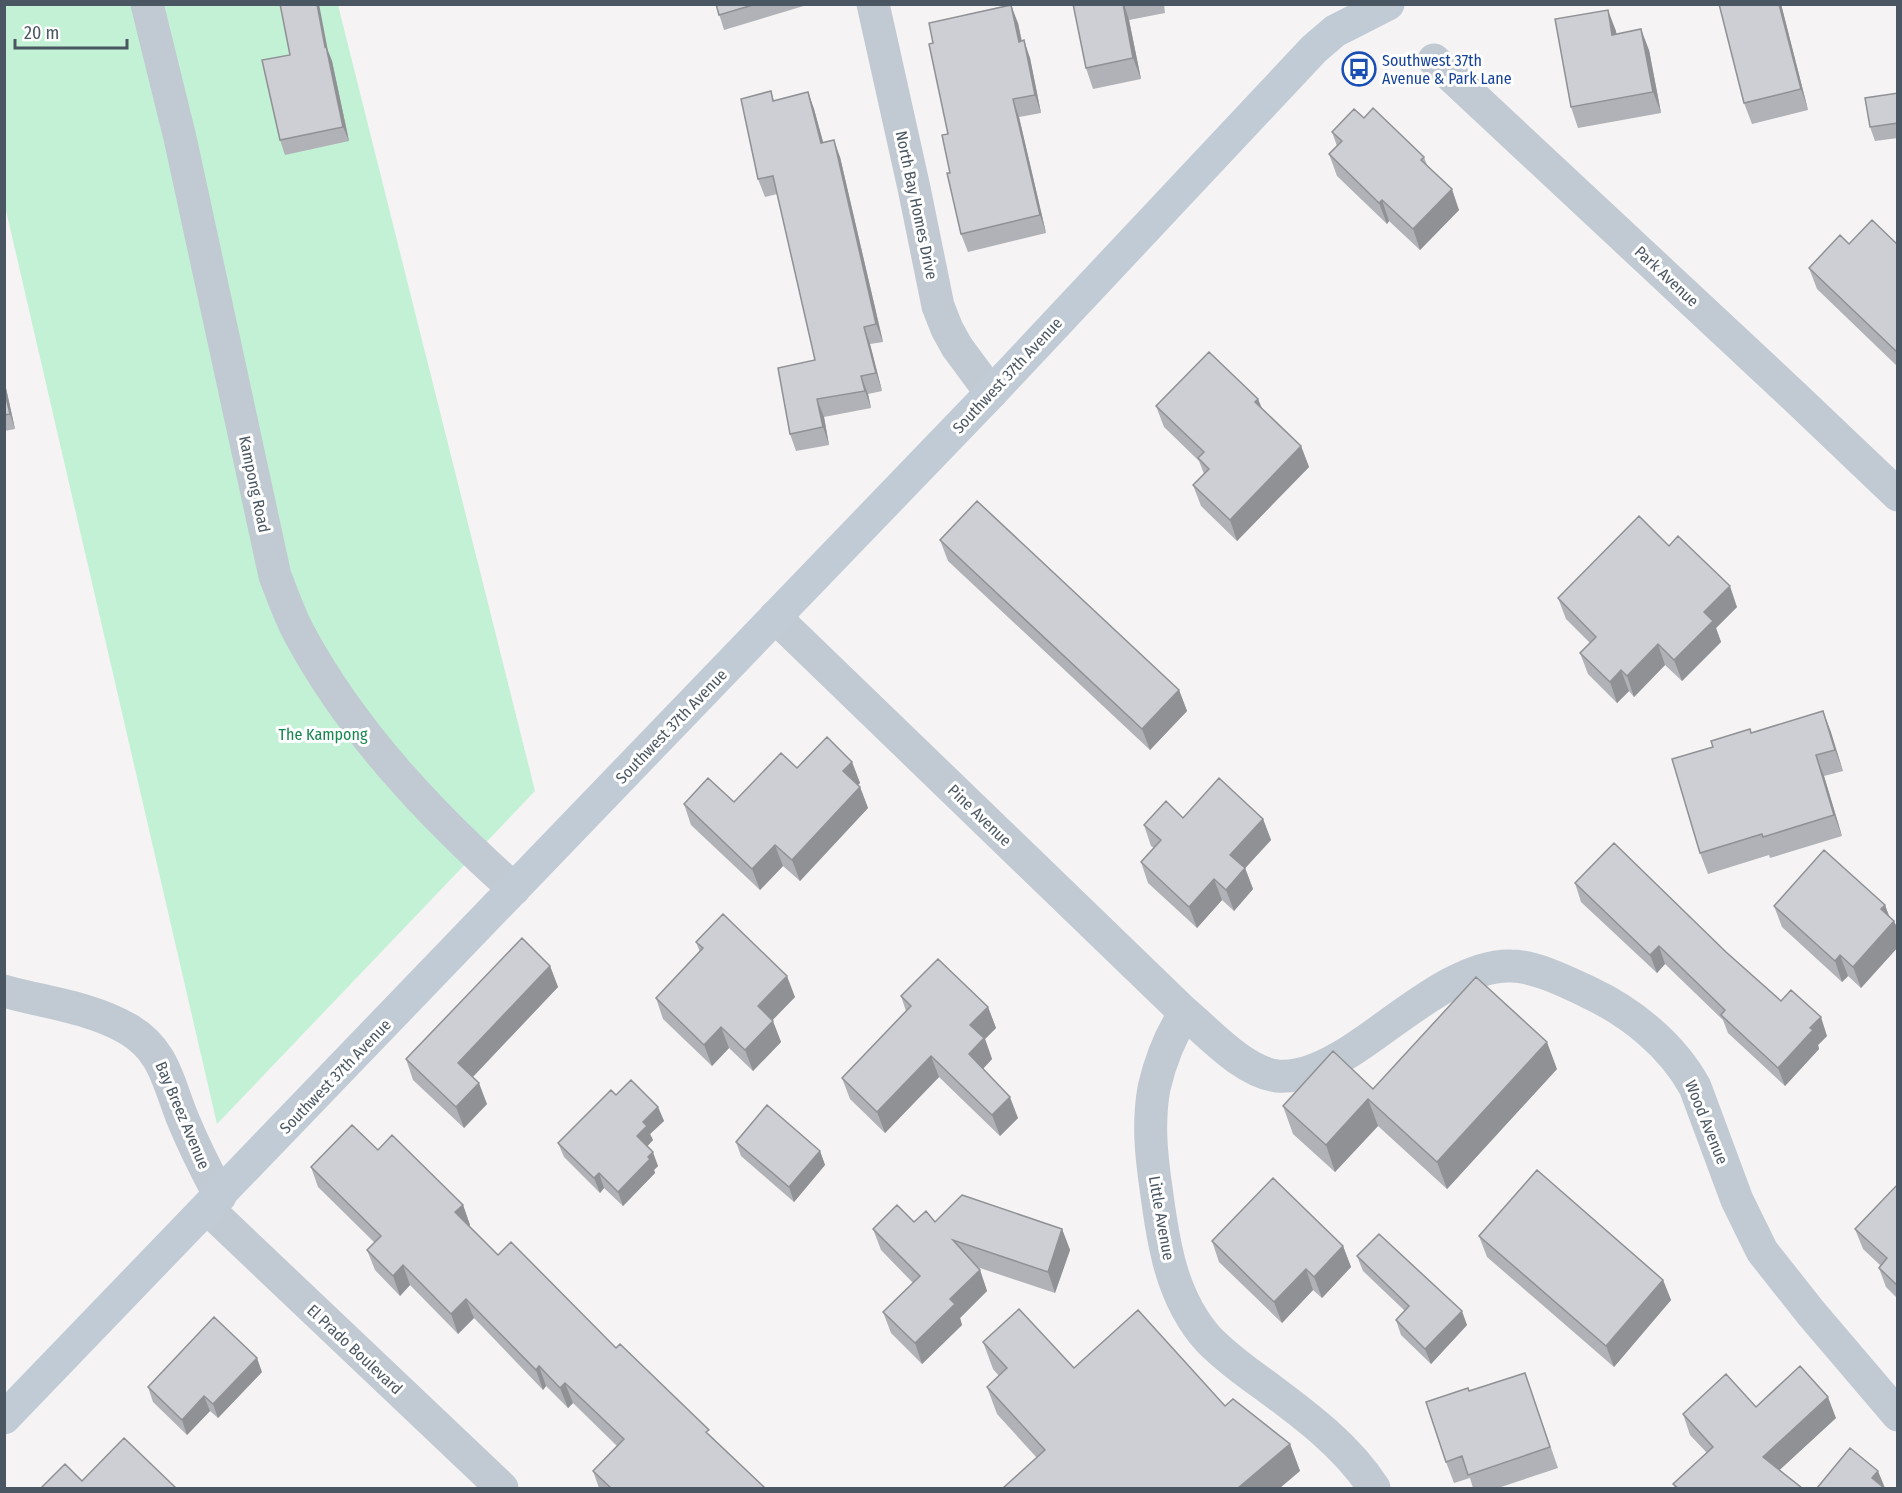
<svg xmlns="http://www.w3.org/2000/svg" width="1902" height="1493" font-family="'Fira Sans Condensed',sans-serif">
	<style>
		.green { fill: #c3f1d5 }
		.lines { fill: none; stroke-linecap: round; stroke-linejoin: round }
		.minor { stroke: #c1cad2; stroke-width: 33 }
		.secondary { stroke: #c1cbd6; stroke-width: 33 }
		.wall { fill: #b0b2b7 }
		.shaded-wall { fill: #909195 }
		.building { fill: #cdcfd5; stroke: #909195; stroke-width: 1.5 }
		.labels { text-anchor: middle; stroke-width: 6; stroke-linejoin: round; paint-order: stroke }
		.transit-label { font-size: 16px; fill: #164399; stroke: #fff; text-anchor: start }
		.street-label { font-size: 16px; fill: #4a5661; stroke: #fff }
		.park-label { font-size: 16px; fill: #17864f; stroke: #fff }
	</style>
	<rect width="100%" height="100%" fill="#f5f3f3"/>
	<path class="green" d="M4,5H338L535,791L217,1124L5,206Z"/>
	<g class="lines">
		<path class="minor" d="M147,4L180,138L275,576C283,596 290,617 300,635C353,733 431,815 514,889
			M873,4L914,188L938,306L947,329L957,347L991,393
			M1434,60L1794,396L1898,495
			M775,617L1185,1013C1210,1034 1244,1072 1277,1076C1303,1078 1328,1065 1349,1052C1394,1024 1458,964 1511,966C1535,966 1567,982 1588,992C1631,1012 1672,1045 1695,1087L1737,1200L1762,1251L1811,1313L1898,1415
			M4,991C46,1003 90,1007 128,1029C164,1050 168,1082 182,1117C193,1144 206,1170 220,1196
			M1185,1013C1170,1036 1160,1062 1154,1088C1148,1122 1151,1154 1156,1188C1163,1242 1171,1298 1209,1340C1226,1357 1246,1372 1266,1386C1305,1415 1347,1446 1374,1488
			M208,1209L502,1488"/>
		<path class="secondary" d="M4,1418L991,393L1314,49L1335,31L1388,4"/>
	</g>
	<path class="wall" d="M716,4H807V5L724,30Z
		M1073,4H1164L1165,13L1129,20L1141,79L1093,89L1086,68Z
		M1781,4L1808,110L1752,124L1744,103Z
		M1018,23L1022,41L1030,58L1041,113L1019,117L1046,233L968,252L961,234L950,173L948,134L933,43Z
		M1616,31V34L1649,50L1661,113L1578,128L1571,107Z
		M328,51L332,61L349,141L285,155L280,140Z
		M771,91L774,101L808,92L814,109L823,142L840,157L883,342L870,344L882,391L868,394L871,408L824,417L829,445L796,451L790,434L815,360L777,194L765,197L758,179Z
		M1898,93V138L1875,141L1870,127Z
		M1364,118L1424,157L1427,165L1459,210L1420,250L1389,221L1387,224L1337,176L1329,154L1337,146L1332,132Z
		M1849,244L1898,245V367L1817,289L1809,268Z
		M4,379L15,429L4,431Z
		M1258,399L1262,408L1301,446L1309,467L1237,541L1201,506L1193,485L1204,474L1199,461L1164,427L1156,406Z
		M940,540L1179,690L1187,711L1150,750L948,561Z
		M1669,546L1737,607L1716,628L1721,642L1682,681L1665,665L1634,697L1629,691L1617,703L1588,674L1580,653L1590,643L1566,619L1558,598Z
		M1823,711L1843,771L1824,776L1842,836L1770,858L1769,855L1708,874L1700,853L1713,747L1751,733Z
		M852,762L860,783L858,785L860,787L868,808L800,881L783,866L760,890L691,825L684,804L734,802L797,768Z
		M1183,818L1263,819L1271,840L1245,868L1253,889L1234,911L1222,900L1197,928L1148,883L1141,862L1154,848L1151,846L1144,825Z
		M1575,883L1726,952L1781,1001L1827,1036L1818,1045L1819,1049L1785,1086L1728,1033L1723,1020L1665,964L1657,973L1581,902Z
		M1885,905L1889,916L1894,921L1898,930V947L1861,988L1848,976L1842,982L1782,927L1774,906Z
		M696,942L795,997L772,1020L781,1042L753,1071L729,1048L712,1066L663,1019L656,998L700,952Z
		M550,966L558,987L473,1077L487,1104L464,1128L413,1080L406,1059Z
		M901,996L988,1007L996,1028L985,1039L992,1059L983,1069L1018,1118L1000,1136L939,1077L885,1133L850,1099L842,1078L906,1011Z
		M1557,1069L1447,1189L1378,1126L1335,1172L1293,1134L1283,1106Z
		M616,1095L658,1107L664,1121L650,1134L653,1140L647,1146L658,1166L654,1170L655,1173L623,1206L604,1188L600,1193L564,1157L558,1143Z
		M736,1142L820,1151L825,1165L794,1202L741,1156Z
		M378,1150L463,1205L470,1225L469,1226L498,1255L616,1348L765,1488H599L593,1471L617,1446L573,1403L568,1408L546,1386L543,1390L474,1318L458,1334L410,1285L400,1296L375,1270L367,1250L375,1243L318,1187L311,1167Z
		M1898,1184V1299L1886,1287L1879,1268L1880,1265L1863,1249L1855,1229Z
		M935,1222L1062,1229L1070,1250L1055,1293L977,1267L980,1270L987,1291L960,1318L962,1325L922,1364L891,1333L883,1312L913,1283L881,1250L873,1229Z
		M1479,1236L1663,1280L1671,1300L1614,1367L1487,1257Z
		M1212,1241L1343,1246L1351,1267L1322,1298L1313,1290L1282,1323L1219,1262Z
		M1357,1256L1467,1325L1431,1364L1401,1335L1396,1320L1405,1311L1363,1271Z
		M983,1342L1074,1368L1225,1406L1290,1444L1300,1471L1037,1458L997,1414L987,1387L999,1376L993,1369Z
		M262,1372L218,1418L210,1411L187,1435L153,1402L148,1387Z
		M1525,1373L1558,1468L1498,1488H1473L1470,1478L1454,1483L1446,1462L1469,1391Z
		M1683,1414L1836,1418L1779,1470L1802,1488H1675L1673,1484L1707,1453L1690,1435Z"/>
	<path class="shaded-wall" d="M317,4H319L328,51L332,61L349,141L343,127L325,47Z
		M1123,4H1124L1129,20L1141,79L1133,58Z
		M1779,4H1781L1808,110L1801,89Z
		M1011,5L1018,23L1025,59L1019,42Z
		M1608,10L1616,31L1620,56L1612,35Z
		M1641,29L1649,50L1661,113L1653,92Z
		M1024,40L1030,58L1041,113L1035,95Z
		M808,92L814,109L828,160L821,143Z
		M1013,99L1019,117L1046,233L1040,215Z
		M834,140L840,157L883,342L876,324Z
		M1452,189L1459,210L1420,250L1413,229Z
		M1382,200L1389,221L1387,224L1379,203Z
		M864,327L870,344L882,391L876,373Z
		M861,376L868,394L871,408L865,391Z
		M4,379L15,429L10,414L4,389Z
		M817,399L824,417L829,445L823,427Z
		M1258,399L1266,420L1255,402Z
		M1301,446L1309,467L1237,541L1230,520Z
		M1730,586L1737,607L1716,628L1721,642L1682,681L1674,660L1704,612Z
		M1658,644L1665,665L1634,697L1627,676Z
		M1621,670L1629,691L1617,703L1610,682Z
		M1179,690L1187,711L1150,750L1142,729Z
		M1823,711L1831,732L1843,771L1835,750Z
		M1816,755L1824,776L1842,836L1834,815Z
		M852,762L860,783L851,792L843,771Z
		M860,787L868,808L800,881L792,860Z
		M1263,819L1271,840L1238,876L1230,855Z
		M775,845L783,866L760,890L752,869Z
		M1245,868L1253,889L1234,911L1226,890Z
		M1214,879L1222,900L1197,928L1189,907Z
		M1885,905L1892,924L1894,921L1898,930V947L1861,988L1853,967L1881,909Z
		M1659,946L1665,964L1657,973L1650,955Z
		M1840,955L1848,976L1842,982L1835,961Z
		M550,966L558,987L466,1084L458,1063Z
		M787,976L795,997L766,1027L758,1006Z
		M988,1007L996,1028L985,1039L992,1059L977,1075L969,1054L970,1025Z
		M1821,1017L1827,1036L1818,1045L1819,1049L1785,1086L1778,1068L1810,1028Z
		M773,1021L781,1042L753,1071L745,1050Z
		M721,1027L729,1048L712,1066L704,1045Z
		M1547,1042L1557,1069L1447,1189L1437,1162Z
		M931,1056L939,1077L885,1133L877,1112Z
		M479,1083L487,1104L464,1128L456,1107Z
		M1010,1097L1018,1118L1000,1136L992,1115Z
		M1368,1099L1378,1126L1335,1172L1326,1145Z
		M658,1107L664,1121L650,1134L653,1140L643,1151L637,1136L643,1122Z
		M820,1151L825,1165L794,1202L789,1187Z
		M653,1152L658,1166L654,1170L655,1173L623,1206L618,1192Z
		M599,1173L604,1188L600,1193L594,1178Z
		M463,1205L470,1225L463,1232L455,1212Z
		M1062,1229L1070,1250L1055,1293L1048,1272Z
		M1343,1246L1351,1267L1322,1298L1314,1277Z
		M403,1265L410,1285L400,1296L393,1276Z
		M1306,1269L1313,1290L1282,1323L1274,1302Z
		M980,1270L987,1291L960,1318L962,1325L922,1364L915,1343L950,1299Z
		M1663,1280L1671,1300L1614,1367L1606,1346Z
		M466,1299L474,1318L458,1334L451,1314Z
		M1462,1311L1467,1325L1431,1364L1425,1349Z
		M257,1358L262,1372L218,1418L213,1404Z
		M539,1366L546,1386L543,1390L536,1370Z
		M565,1383L573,1403L568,1408L560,1388Z
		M204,1396L210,1411L187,1435L182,1420Z
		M1828,1397L1836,1418L1771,1478L1763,1457Z
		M1290,1444L1300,1471L1280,1488H1238Z
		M1878,1471L1885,1488L1872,1478Z"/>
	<path class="building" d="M280,4H317L325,47L326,46L343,127L280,140L262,60L290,55Z
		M716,4H756L719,15Z
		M1073,4H1123L1133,58L1086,68Z
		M1719,4H1779L1801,89L1744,103Z
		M1011,5L1019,42L1024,40L1035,95L1013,99L1040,215L961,234L947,173H950L942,135L948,134L929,44L933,43L929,23Z
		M1608,10L1612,35L1641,29L1653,92L1571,107L1555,19Z
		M771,91L773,101L808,92L821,143L834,140L876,324L864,327L876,373L861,376L865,391L817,399L823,427L790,434L778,368L815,360L773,176L758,179L741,99Z
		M1898,93V123L1870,127L1865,98Z
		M1373,108L1424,157L1421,160L1452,189L1413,229L1382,200L1379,203L1329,154L1342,141L1332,132L1354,109L1364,118Z
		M1872,220L1898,245V353L1809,268L1840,235L1849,244Z
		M1209,352L1258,399L1255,402L1301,446L1230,520L1193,485L1209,469L1198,458L1204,452L1156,406Z
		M4,389L10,414L4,415Z
		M977,501L1179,690L1142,729L940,540Z
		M1639,516L1669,546L1678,536L1730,586L1704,612L1713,621L1674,660L1658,644L1627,676L1621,670L1610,682L1580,653L1596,637L1558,598Z
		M1823,711L1835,750L1816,755L1834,815L1763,837L1762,834L1700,853L1672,759L1713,747L1711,741L1750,729L1751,733Z
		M827,737L852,762L843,771L860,787L792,860L775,845L752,869L684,804L708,778L734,802L781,753L797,768Z
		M1219,778L1263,819L1230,855L1245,868L1226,890L1214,879L1189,907L1141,862L1161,840L1144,825L1166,801L1183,818Z
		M1614,843L1726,952L1781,1001L1791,990L1821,1017L1810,1028L1813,1030L1778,1068L1721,1015L1725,1010L1659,946L1650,955L1575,883Z
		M1824,850L1885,905L1881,909L1894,921L1853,967L1840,955L1835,961L1774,906Z
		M723,914L787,976L758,1006L773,1021L745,1050L721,1027L704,1045L656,998L703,948L696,942Z
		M522,938L550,966L458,1063L479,1083L456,1107L406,1059Z
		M938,959L988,1007L970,1025L984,1038L969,1054L1010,1097L992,1115L931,1056L877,1112L842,1078L911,1006L901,996Z
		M1476,977L1547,1042L1437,1162L1368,1099L1326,1145L1283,1106L1333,1051L1373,1089Z
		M631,1080L658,1107L643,1122L647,1126L637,1136L653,1152L648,1157L650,1159L618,1192L599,1173L594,1178L558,1143L611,1090L616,1095Z
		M767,1105L820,1151L789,1187L736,1142Z
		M352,1125L378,1150L392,1135L463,1205L455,1212L498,1255L511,1242L616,1348L620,1344L709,1430L706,1432L765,1488H611L593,1471L624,1439L565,1383L560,1388L539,1366L536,1370L466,1299L451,1314L403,1265L393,1276L367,1250L381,1236L311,1167Z
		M1537,1170L1663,1280L1606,1346L1479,1236Z
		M1273,1178L1343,1246L1314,1277L1306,1269L1274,1302L1212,1241Z
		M1898,1184V1286L1879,1268L1887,1258L1855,1229Z
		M962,1195L1062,1229L1048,1272L953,1240L980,1270L950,1299L955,1304L915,1343L883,1312L920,1276L873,1229L897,1205L914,1222L926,1211L935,1222Z
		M1379,1234L1462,1311L1425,1349L1396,1320L1409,1306L1357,1256Z
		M1019,1309L1074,1368L1138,1310L1225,1406L1233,1399L1290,1444L1238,1488H1003L1045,1450L987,1387L1007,1368L983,1342Z
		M214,1317L257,1358L213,1404L204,1396L182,1420L148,1387Z
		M1800,1366L1828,1397L1763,1457L1802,1488H1678L1673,1484L1713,1447L1683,1414L1726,1374L1756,1407Z
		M1525,1373L1550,1447L1468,1475L1462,1456L1446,1462L1426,1402L1468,1388L1469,1391Z
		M124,1438L176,1488H41L65,1464L82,1481Z
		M1850,1448L1878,1471L1872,1478L1884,1488H1817Z"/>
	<defs>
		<g id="bus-ring" transform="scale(1.725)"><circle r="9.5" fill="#fff" stroke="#1a4fb4" stroke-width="1.5"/><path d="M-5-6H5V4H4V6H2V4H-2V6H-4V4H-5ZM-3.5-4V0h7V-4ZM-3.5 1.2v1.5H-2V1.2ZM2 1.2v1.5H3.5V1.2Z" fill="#1a4fb4"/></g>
	</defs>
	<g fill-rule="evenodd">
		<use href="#bus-ring" x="1359" y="69"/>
	</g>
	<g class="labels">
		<g class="transit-label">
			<text x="1382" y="66">Southwest 37th<tspan x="1382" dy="18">Avenue &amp; Park Lane</tspan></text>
		</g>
		<g class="street-label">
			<text transform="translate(917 205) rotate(78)" y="6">North Bay Homes Drive</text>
			<text transform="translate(1667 276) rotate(43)" y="6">Park Avenue</text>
			<text transform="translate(1007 375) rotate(-47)" y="6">Southwest 37th Avenue</text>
			<text transform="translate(255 484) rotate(78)" y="6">Kampong Road</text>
			<text transform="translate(671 726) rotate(-46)" y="6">Southwest 37th Avenue</text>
			<text transform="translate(980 815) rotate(44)" y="6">Pine Avenue</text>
			<text transform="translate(335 1076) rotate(-46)" y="6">Southwest 37th Avenue</text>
			<text transform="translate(183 1115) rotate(67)" y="6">Bay Breez Avenue</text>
			<text transform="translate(1707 1122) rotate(68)" y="6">Wood Avenue</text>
			<text transform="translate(1162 1218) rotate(80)" y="6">Little Avenue</text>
			<text transform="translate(355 1349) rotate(43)" y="6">El Prado Boulevard</text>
		</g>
		<g class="park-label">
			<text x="323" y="740">The Kampong</text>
		</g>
	</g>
	<rect width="1902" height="1493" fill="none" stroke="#4a5661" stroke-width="12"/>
	<path d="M15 39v9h112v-9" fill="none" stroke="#4a5661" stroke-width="3"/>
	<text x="24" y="39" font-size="18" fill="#4a5661" stroke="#ffffff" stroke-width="4.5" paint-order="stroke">20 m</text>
</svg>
